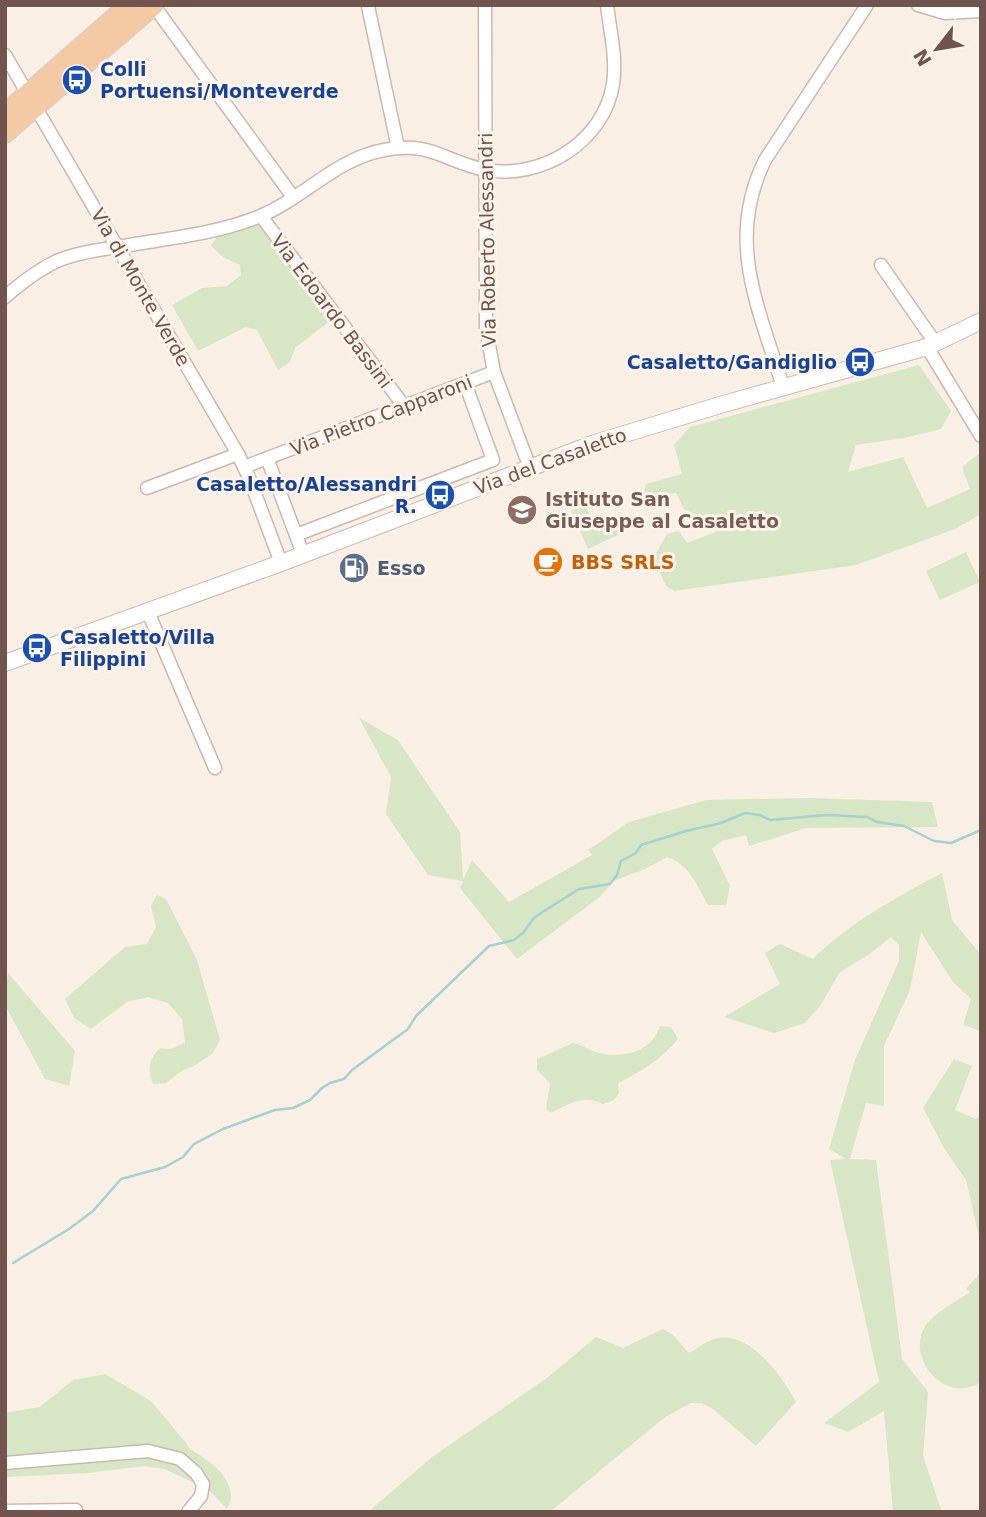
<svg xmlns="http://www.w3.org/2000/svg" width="986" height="1517" font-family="'DejaVu Sans',sans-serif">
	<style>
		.green { fill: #d7e6c5 }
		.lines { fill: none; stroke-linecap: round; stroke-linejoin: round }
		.stream { stroke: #a3d2d2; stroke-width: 2.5 }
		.street-casing { stroke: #cdb8af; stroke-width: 15 }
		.secondary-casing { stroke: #cfb7ad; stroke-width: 18 }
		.primary-casing { stroke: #d7cfcd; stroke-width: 20 }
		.street { stroke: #fff; stroke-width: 12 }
		.secondary { stroke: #fff; stroke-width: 16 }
		.primary { stroke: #f3caa4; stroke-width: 18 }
		.labels { text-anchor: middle; stroke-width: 6; stroke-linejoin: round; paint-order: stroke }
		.transit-label { font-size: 19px; font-weight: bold; fill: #164399; stroke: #fdf3eb; text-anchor: start }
		.street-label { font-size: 19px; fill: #70544d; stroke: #fdf3eb }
		.education-label { font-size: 19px; font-weight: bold; fill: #785e54; stroke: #fdf3eb; text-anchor: start }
		.food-label { font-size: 19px; font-weight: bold; fill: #c56008; stroke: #fdf3eb; text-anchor: start }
		.service-label { font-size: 19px; font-weight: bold; fill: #4e5e75; stroke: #fdf3eb; text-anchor: start }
	</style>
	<rect width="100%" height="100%" fill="#faefe5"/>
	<path class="green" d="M258,224L266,228L330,321L295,348L290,362L278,370L257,330L246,327L198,351L172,305L202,288L227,286L241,275L240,265L223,257L211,246L218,235Z
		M919,365L951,411L941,429L904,438L856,445L848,472L903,457L927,508L970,489L962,467L981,452V514L955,529L856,565L674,591L666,586L653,559L667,534L679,531L687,543L723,529L684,509L676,493L643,496L646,484L682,474L674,445L690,427Z
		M585,504L594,523L611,516L620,534L588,549L571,511Z
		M966,552L980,582L940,600L926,571Z
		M359,718L398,740L460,832L463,880L472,860L509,902L592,855L588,850L629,822L706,800L808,798L932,802L938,827L806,828L749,846L746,835L722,841L712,849L730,886L726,905H708C697,885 689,864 667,857L645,869L613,881L601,896L517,959L460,888L463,881L428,875L386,814L391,777Z
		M942,873L952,920L981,955V1031L963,1025L971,999L953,982L921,932L910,990L884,1046V1106L866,1103L850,1159L876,1160L902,1359L928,1392L923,1456L942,1512H893L884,1411L848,1432L824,1423L879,1382L830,1160L846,1159L829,1149L855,1060L899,961V945L891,937L868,955L840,972L820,1006L805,1023L774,1033L724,1017L780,984L765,953L780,944L813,959C849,923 897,897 942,873Z
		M157,895L166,899L197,960L220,1040L212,1054L194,1066L183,1070L166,1083L153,1084C147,1070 149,1058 160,1048L170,1049L185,1043L182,1019L168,1003L148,997L127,1002L91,1029L74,1018L65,999L125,947L147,944L156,927L151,906Z
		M8,973L75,1051L69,1086L45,1079L5,1005Z
		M660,1026L671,1027L678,1039C661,1059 641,1072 618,1083L619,1093L614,1100L603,1104C584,1094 569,1104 551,1113L546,1109L550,1083L537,1070V1059L573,1043C583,1045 590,1051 599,1053C623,1059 652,1052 660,1026Z
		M954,1059L972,1066L955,1110L976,1119L981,1114V1246L966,1180L944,1148L923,1108Z
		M981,1272V1382C945,1406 904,1357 926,1325C935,1312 957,1301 970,1292L966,1289Z
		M663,1329L673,1335L689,1353C698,1348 709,1339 719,1338C751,1333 783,1377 796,1402L756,1446L713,1409L702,1403H691L665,1417L550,1512H368L432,1457L547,1378L596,1337L623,1348Z
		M105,1374L151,1401L186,1443C189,1450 192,1450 198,1454C217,1466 240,1486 227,1509L208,1489L164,1469L144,1466L89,1473L5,1477V1413L40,1407L73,1380Z"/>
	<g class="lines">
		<path class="stream" d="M13,1263L69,1229L93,1211L121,1179L165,1167L183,1157L194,1144L223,1129L275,1110L293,1108L310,1100L322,1088L330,1083L344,1079L352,1070L408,1029L416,1016L489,946L514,940L523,933L533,919L541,913L579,889L610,884L617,875L621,861L636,853L641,845L686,831L721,823L745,813L760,815L770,820L826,815L867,817L877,822L904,826L934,841L951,843L981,830"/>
		<g class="street-casing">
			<path id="street" d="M485,5L486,329L494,372L530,468
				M918,5L945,13L981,11
				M154,6L293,197
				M368,6L398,148
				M5,55L238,454L250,480L281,563
				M261,216L404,406
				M881,265L936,344
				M5,297C21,283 38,270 57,261C78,252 101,250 124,246C170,238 215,234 258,217C303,199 335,159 384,150C433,141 444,162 486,170C541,180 604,142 613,84C617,58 610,31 607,5
				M927,347L981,436
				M783,387C759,308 725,241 765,160L867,5
				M267,458L303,554
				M244,467L494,372
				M147,488L238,454
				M296,535L493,460L465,383
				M148,612L215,768
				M5,1463L148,1451L180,1459L196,1473L203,1484L201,1496L188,1512
				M5,1511L76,1510"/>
		</g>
		<g class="secondary-casing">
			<path id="secondary" d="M5,663L281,563L595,443L720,405L927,347L981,321"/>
		</g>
		<g class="primary-casing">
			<path id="primary" d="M5,113L128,5
				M5,134L155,5"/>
		</g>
		<use href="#street" class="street"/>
		<use href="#secondary" class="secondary"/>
		<use href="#primary" class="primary"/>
	</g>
	<defs>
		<g id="bus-disc" transform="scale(1.575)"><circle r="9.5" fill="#1a4fb4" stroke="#fdf3eb"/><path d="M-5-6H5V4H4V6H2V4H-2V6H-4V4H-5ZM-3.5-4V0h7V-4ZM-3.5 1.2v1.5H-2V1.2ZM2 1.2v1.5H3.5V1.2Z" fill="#fff"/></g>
		<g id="school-disc" transform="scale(1.575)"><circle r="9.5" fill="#8d6e63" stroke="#fdf3eb"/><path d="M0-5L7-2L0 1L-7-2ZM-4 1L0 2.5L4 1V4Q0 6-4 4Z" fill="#fff"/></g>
		<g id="cafe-disc" transform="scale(1.575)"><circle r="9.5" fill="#e8710a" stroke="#fdf3eb"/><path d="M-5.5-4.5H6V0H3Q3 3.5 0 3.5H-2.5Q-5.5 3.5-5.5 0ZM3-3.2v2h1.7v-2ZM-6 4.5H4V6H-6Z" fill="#fff"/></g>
		<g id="fuel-disc" transform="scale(1.575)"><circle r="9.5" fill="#5c6f8a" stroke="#fdf3eb"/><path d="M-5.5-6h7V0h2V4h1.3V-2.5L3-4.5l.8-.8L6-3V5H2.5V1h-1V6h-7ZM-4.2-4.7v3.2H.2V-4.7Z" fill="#fff"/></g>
	</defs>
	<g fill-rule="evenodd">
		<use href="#bus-disc" x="77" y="80"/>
		<use href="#bus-disc" x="860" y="362"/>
		<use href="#bus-disc" x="440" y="495"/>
		<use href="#school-disc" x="522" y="510"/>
		<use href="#cafe-disc" x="548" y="562"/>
		<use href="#fuel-disc" x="354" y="568"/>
		<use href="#bus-disc" x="37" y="648"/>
	</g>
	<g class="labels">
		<g class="transit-label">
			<text x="100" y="76">Colli<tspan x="100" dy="22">Portuensi/Monteverde</tspan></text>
			<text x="837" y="369" text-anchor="end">Casaletto/Gandiglio</text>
			<text x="417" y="491" text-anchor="end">Casaletto/Alessandri<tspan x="417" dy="22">R.</tspan></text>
			<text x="60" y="644">Casaletto/Villa<tspan x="60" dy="22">Filippini</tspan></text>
		</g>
		<g class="street-label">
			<text transform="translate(487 240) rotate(-91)" y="7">Via Roberto Alessandri</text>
			<text transform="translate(141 287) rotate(60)" y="7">Via di Monte Verde</text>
			<text transform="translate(332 311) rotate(53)" y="7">Via Edoardo Bassini</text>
			<text transform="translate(381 415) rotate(-21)" y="7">Via Pietro Capparoni</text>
			<text transform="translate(550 461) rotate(-20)" y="7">Via del Casaletto</text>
		</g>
		<g class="education-label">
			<text x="545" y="506">Istituto San<tspan x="545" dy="22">Giuseppe al Casaletto</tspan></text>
		</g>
		<g class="food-label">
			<text x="571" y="569">BBS SRLS</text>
		</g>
		<g class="service-label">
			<text x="377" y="575">Esso</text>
		</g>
	</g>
	<rect width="986" height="1517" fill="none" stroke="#70544d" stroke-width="14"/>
	<g transform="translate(937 49) rotate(239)" stroke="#fdf3eb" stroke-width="5" paint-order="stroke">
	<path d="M0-5L12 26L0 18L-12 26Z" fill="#70544d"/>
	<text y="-10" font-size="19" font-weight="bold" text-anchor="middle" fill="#70544d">N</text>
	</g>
</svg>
